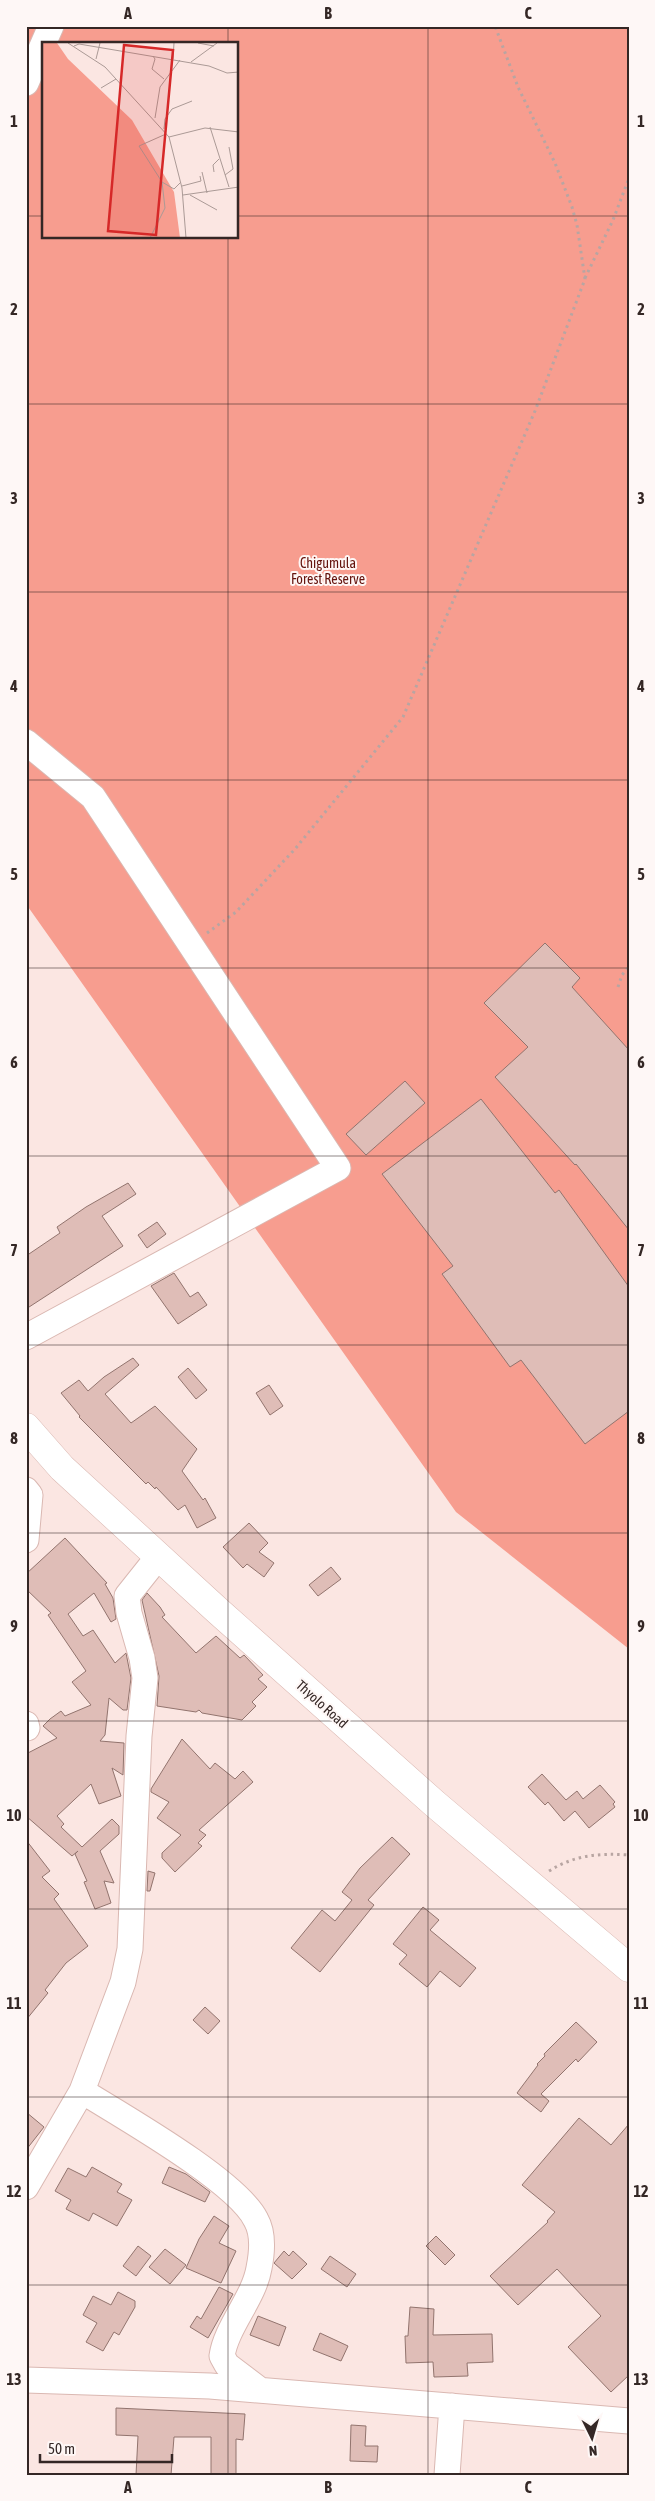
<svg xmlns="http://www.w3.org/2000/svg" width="655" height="2501" font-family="'Asap Condensed',sans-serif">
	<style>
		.green { fill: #f79d8f; fill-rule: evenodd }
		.building { fill: #dfbdb7; stroke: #92746e }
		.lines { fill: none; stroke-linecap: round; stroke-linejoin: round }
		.minor-casing { stroke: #dab8b2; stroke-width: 27 }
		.highway-casing { stroke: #dab8b2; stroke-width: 29 }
		.path { stroke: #b8a5a2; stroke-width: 3; stroke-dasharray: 2.5 4; stroke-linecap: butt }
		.minor { stroke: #fff; stroke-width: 25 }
		.highway { stroke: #fff; stroke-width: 28 }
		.grid { fill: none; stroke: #342725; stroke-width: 1; stroke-opacity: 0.55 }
		.labels { text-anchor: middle; stroke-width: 4; stroke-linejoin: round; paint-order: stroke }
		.park-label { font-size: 14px; fill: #64120c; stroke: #fef7f6 }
		.street-label { font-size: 14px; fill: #342725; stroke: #fef7f6 }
		.inset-road { fill: none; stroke: #ab9a96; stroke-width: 1 }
		.view { fill: #d62828; fill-opacity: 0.15; stroke: #d62828; stroke-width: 2.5 }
		.inset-edge { fill: none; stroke: #342725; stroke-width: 2.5 }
		.neatline { fill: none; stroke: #342725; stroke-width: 2 }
		.grid-label { font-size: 16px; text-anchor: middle; font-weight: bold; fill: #342725 }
	</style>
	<rect width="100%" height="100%" fill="#fbe6e2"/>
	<path class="green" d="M26,26H629V1649L456,1512L26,904ZM44,44H238V238H44Z"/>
	<path class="building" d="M545,943L580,978L572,987L629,1050V1230L576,1164L575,1165L495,1077L528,1047L484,1003Z
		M405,1081L425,1103L366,1155L346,1134Z
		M481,1099L555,1193L559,1190L629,1287V1411L585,1444L521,1360L510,1367L442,1274L453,1266L382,1174Z
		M128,1183L136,1194L102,1216L123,1246L26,1309V1256L60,1233L57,1227L86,1207Z
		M157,1222L166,1234L147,1248L138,1235Z
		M174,1273L190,1297L198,1292L207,1305L178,1324L151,1286Z
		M133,1358L139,1365L105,1394L131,1423L155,1406L197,1449L182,1471L203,1500L205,1498L216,1518L197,1528L185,1505L178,1510L156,1487L155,1489L148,1482L146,1484L79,1417L80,1416L61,1393L79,1380L88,1391L104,1377Z
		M188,1368L207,1390L196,1399L178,1377Z
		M269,1385L283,1406L270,1415L256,1393Z
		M249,1523L268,1543L259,1552L274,1563L264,1577L247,1564L243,1568L223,1547Z
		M65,1538L107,1583L105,1584L113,1598L116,1619L111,1622L94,1593L68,1614L83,1636L93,1630L115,1663L126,1653L131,1678L127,1710H123L109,1698L105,1735L100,1741L124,1743L123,1775L112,1768L121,1796L99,1804L91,1784L57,1816L64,1824L61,1827L82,1847L112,1819L119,1826V1834L100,1851L114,1883L104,1881L111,1903L95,1909L84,1882L87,1881L75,1854L78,1851L72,1856L26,1816V1754L57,1738L43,1726L50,1719L61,1711L65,1716L91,1705L72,1682L86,1671L48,1615L51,1613L26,1589V1574Z
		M331,1567L341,1579L318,1596L309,1585Z
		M147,1593L160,1607L165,1615L162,1617L196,1653L216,1636L240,1658L244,1655L263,1675L258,1679L267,1687L252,1702L256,1706L242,1720L202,1713L199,1710L196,1712L157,1706L159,1676L142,1600Z
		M182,1739L210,1769L215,1763L235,1779L243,1771L253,1782L199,1830L206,1835L198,1843L202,1846L175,1872L162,1858V1853L181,1835L157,1818L169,1802L151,1792V1789Z
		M542,1774L566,1800L577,1791L583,1799L600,1785L615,1802L613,1804L615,1807L589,1828L575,1811L564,1821L548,1802L545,1805L528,1787Z
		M392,1837L410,1854L368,1900L374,1905L320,1972L291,1948L322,1910L335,1921L352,1900L342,1892L360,1868Z
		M26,1840L50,1871L42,1877L59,1894L54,1899L88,1946L66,1963L45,1990L48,1993L26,2020Z
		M148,1871L155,1873L150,1891H147Z
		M423,1907L439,1920L430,1930L476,1968L460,1987L440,1971L427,1987L399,1964L407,1955L393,1944Z
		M205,2007L220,2021L208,2034L193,2020Z
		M576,2022L597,2042L578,2062L576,2059L541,2094L549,2101L541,2112L517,2093L538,2065L537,2064L545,2056L544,2054Z
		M26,2112L44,2127L26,2150Z
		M579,2118L611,2145L629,2124V2375L611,2392L568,2347L601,2316L557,2269L518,2305L490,2276L548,2222L547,2221L555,2212L522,2185Z
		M92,2167L122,2184L117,2192L132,2200L117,2226L93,2213L89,2221L66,2209L71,2200L55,2191L68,2168L86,2177Z
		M169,2167L186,2174L210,2192L205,2202L162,2183Z
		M214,2216L229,2226L219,2243L236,2251L221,2283L186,2268L199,2239Z
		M436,2236L455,2255L445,2265L426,2246Z
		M138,2246L151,2256L136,2276L123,2266Z
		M165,2249L186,2265L170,2284L149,2267Z
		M284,2251L289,2256L293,2251L307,2264L292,2279L274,2263Z
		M330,2256L356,2274L347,2287L321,2269Z
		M219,2287L233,2294L208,2338L190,2327L197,2316L201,2319Z
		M118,2292L135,2301V2307L119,2335L114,2332L103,2351L86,2342L97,2323L83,2315L93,2296L111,2305Z
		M410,2307L434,2309L433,2335L492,2334L493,2362L467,2363L468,2376L434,2377L433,2362L406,2363L405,2336H408Z
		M258,2316L286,2327L279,2346L250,2335Z
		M320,2333L348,2346L341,2361L313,2350Z
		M116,2408L245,2414L243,2440L236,2439V2475H211V2437H174L171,2475H136L138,2436L116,2435Z
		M351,2425L366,2426L365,2446H378L377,2462L350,2461Z"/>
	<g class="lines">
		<g class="minor-casing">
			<path id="minor" d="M26,83L51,26
				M26,742L93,797L338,1168L26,1337
				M26,1490L30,1495L26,1540
				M26,1724L27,1728
				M82,2091C122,2116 237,2181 256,2220C264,2234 262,2253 259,2268C254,2298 226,2327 222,2356L227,2365L260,2390
				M26,2187L82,2091L123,1982L130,1949L139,1736L145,1678L142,1658L129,1613L127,1596L158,1557
				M26,2380L210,2386L629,2421
				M447,2475L452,2406"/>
		</g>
		<g class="highway-casing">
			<path id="highway" d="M26,1427L62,1468L218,1611L435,1804L629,1968"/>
		</g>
		<path class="path" d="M585,278L613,220L629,178
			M207,933L236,912L295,849L403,717L535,411L585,279L577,225L572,207L555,163L518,87L495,26
			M618,987L622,975L629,967
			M549,1871C575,1855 598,1853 629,1855"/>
		<use href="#minor" class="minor"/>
		<use href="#highway" class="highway"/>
	</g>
	<path class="grid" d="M228,26V44M428,26V2475M26,216H44M238,216H629M228,238V2475M26,404H629M26,592H629M26,780H629M26,968H629M26,1156H629M26,1345H629M26,1533H629M26,1721H629M26,1909H629M26,2097H629M26,2285H629"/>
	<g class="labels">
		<g class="park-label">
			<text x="328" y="568">Chigumula<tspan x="328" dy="16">Forest Reserve</tspan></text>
		</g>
		<g class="street-label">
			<text transform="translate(322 1704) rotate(42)" y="5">Thyolo Road</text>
		</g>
	</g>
	<g transform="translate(42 42)">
		<rect width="196" height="196" fill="#fbe6e2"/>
		<path d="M0,1H15L26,17L90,78L132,150L138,196H0Z" fill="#f79d8f"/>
		<path class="inset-road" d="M26,1L63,25L127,95L140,146L144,196M156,1L172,4M32,4L37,2L167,24L185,31L197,30M111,14L113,17L110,27L122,37M54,17L58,1M131,17L132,1M149,20L175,1M59,46L74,37M113,76L118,45L138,18M168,85L187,145M122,87L123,77L130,67L150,59M127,95L163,86L197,90M160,130L165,151M172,130L171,123L177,117M183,133L191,127L187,105M120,140L97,104L124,92M140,144L159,139L158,134M141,153L197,145M148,153L175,168M108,196L123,166L120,140L132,147L139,140"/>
		<path class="view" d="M82,3L131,8L114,193L66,189Z"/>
		<rect width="196" height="196" class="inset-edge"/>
	</g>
	<rect width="655" height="2501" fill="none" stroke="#fef7f6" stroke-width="55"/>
	<g transform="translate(592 2438) rotate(175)" stroke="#fef7f6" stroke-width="4" paint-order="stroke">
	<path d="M0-4L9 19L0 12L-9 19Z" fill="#342725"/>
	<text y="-8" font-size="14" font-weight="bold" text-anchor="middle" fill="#342725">N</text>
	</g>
	<path d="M40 2454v8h132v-8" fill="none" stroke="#342725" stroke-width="2.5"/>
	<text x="48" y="2454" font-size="15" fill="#342725" stroke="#fef7f6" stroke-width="4" paint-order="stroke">50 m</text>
	<rect x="28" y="28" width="600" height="2446" class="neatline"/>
	<g class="grid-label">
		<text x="128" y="19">A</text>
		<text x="328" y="19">B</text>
		<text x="528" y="19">C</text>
		<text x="14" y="127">1</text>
		<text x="641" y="127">1</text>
		<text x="14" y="315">2</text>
		<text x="641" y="315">2</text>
		<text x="14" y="504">3</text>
		<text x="641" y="504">3</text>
		<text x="14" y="692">4</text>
		<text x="641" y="692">4</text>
		<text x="14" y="880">5</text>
		<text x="641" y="880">5</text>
		<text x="14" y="1068">6</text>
		<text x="641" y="1068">6</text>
		<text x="14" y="1256">7</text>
		<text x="641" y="1256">7</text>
		<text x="14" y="1444">8</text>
		<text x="641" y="1444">8</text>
		<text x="14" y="1632">9</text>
		<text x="641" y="1632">9</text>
		<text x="14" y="1821">10</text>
		<text x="641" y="1821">10</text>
		<text x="14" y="2009">11</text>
		<text x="641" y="2009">11</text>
		<text x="14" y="2197">12</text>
		<text x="641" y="2197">12</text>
		<text x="14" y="2385">13</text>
		<text x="641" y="2385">13</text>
		<text x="128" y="2493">A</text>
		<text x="328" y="2493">B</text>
		<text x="528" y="2493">C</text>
	</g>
</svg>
